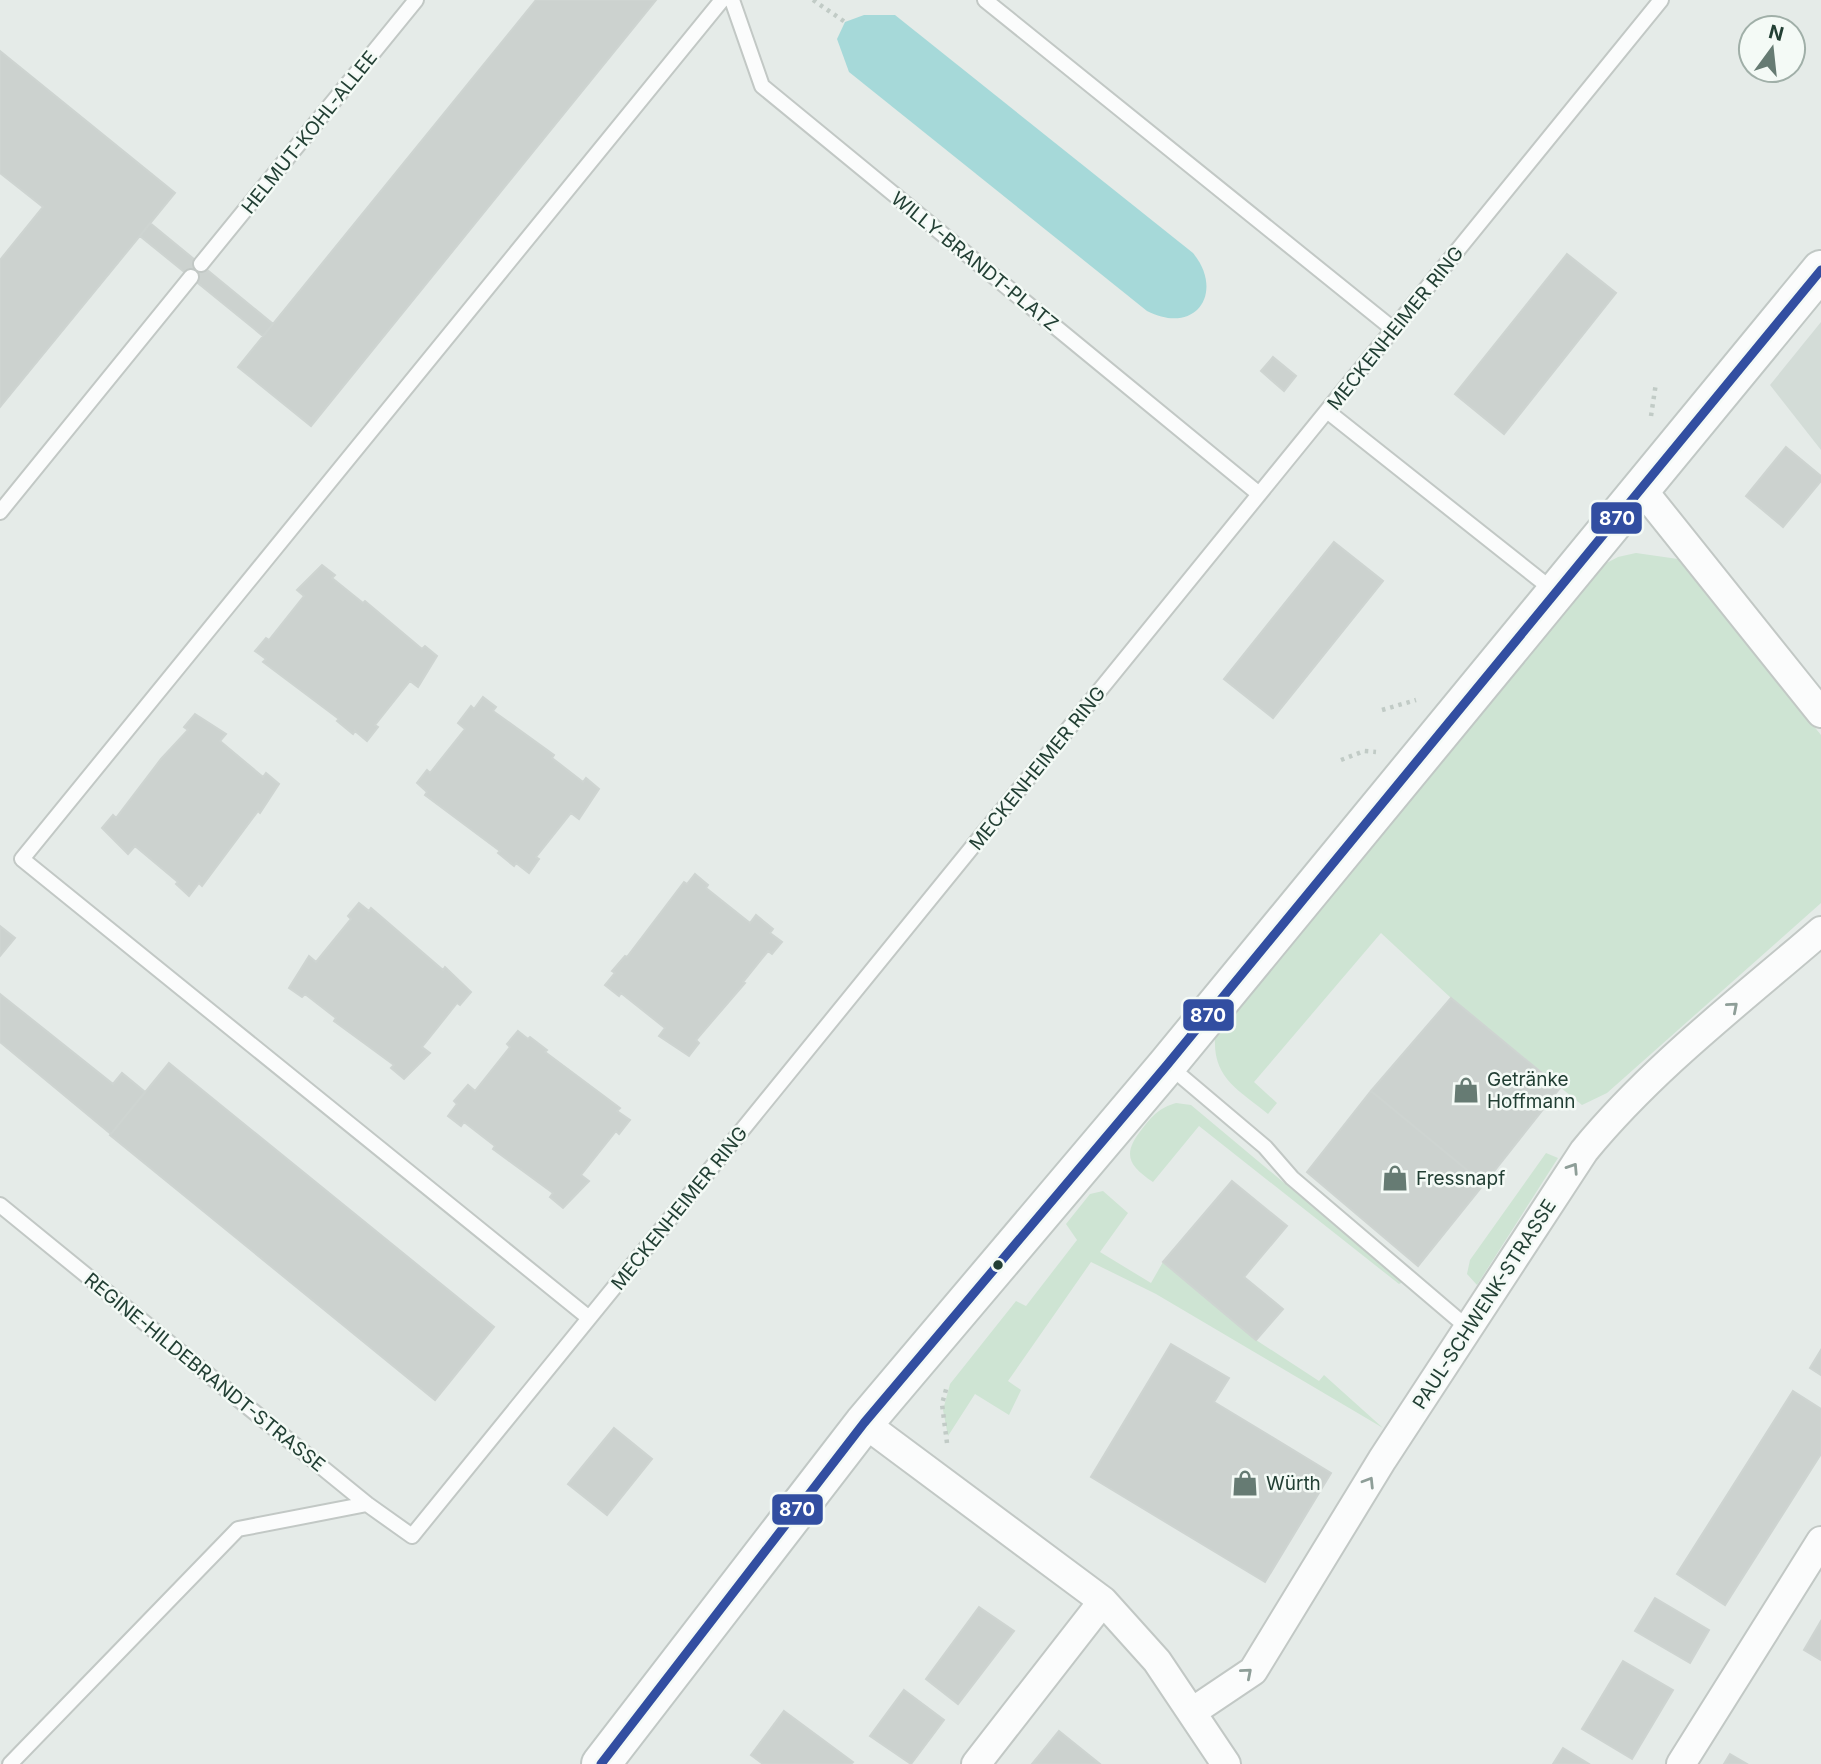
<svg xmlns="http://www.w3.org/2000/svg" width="1821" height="1764" font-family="Inter,sans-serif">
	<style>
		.built { fill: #d3dcd7 }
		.green { fill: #cee4d3 }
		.water { fill: #a6d9d9 }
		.building { fill: #ccd2cf; stroke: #ced4d1; stroke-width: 2 }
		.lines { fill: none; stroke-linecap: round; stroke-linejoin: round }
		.lane-casing { stroke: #c2c8c5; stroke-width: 18 }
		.street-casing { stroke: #c2c8c5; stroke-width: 32 }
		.secondary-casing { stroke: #c1c8c5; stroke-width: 42 }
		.path { stroke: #c1cbc6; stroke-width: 4.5; stroke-dasharray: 3.5 5; stroke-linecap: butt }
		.lane { stroke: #fbfcfc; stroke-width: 14 }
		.street { stroke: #fbfcfc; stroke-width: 28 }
		.secondary { stroke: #fbfcfc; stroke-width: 38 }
		.bus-1-casing { stroke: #f4faf6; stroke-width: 14 }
		.bus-1 { stroke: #324ea1; stroke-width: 9 }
		.oneway { stroke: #8e9e98 }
		.bus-dot { fill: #223f34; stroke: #f4faf6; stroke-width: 2.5 }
		.labels { text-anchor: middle; stroke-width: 5; stroke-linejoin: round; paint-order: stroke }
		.street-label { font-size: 19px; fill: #223f34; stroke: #f4faf6 }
		.poi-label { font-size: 19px; fill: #223f34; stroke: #f4faf6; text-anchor: start }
		.line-badge { stroke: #f4faf6; stroke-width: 2.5 }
		.badge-label { font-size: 19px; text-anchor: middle; font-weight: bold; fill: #fff }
	</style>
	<rect width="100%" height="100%" fill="#e5ebe8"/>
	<path class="built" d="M1821,322V450L1770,385Z"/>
	<path class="green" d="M1636,553L1678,559L1821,735V903L1607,1093L1582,1105L1451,998L1381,933L1254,1082L1277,1103L1268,1114C1239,1090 1213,1079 1215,1038L1599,567L1618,557Z
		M1176,1103L1191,1105L1403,1282L1399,1284L1199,1126L1153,1182C1128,1165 1122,1154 1142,1129C1153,1115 1159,1108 1176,1103Z
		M1546,1153L1558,1158L1477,1285L1467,1274L1470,1260Z
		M1103,1191L1128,1213L1100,1252L1151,1283L1163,1262L1256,1340L1319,1381L1324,1375L1383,1428L1156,1294L1091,1262L1008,1381L1021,1390L1009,1415L975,1394L948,1436L943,1410L950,1384L1016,1301L1026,1306L1077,1240L1066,1224L1090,1194Z"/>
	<path class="water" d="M864,15H895L1193,253C1225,292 1196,336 1147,311L849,72L837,39L845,22Z"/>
	<path class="building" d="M536,0H656L311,426L238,367Z
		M0,51L175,193L0,407V260L43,207L0,173Z
		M150,223L273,324L263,336L140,236Z
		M1567,254L1616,293L1504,434L1455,394Z
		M1273,357L1296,376L1284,391L1261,371Z
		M1786,447L1821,476V481L1783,527L1746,496Z
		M1334,542L1383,581L1273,718L1224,679Z
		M322,565L335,575L332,578L363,603L365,601L422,649L425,646L437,656L418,687L410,681L375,725L378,727L367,741L355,731L353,734L337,721L339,719L263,662L266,659L255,651L266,638L269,640L304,596L297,590Z
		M483,697L496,707L493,711L554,755L552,758L583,782L586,778L599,789L579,819L571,813L536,857L539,859L529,873L516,863L514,866L498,853L500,851L425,795L427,792L417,783L427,770L430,773L465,729L458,723L471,706L474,709Z
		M195,714L226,734L220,741L263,777L266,773L279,784L260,813L258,811L202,886L199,883L189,896L176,884L178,882L135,846L128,854L102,828L113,815L116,818L161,759L188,730L184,727Z
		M695,874L708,885L706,888L750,923L756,915L773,929L770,933L782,942L772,954L768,951L743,982L745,983L696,1040L699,1043L689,1056L659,1036L665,1028L621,993L619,996L605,985L615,973L612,971L625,956L627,957L684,882L687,884Z
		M359,903L369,911L371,908L443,970L445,967L471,992L460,1005L457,1003L422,1047L430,1053L404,1079L391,1068L394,1065L334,1021L336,1018L305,994L302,997L289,988L309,956L316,962L351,919L348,916Z
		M0,926L15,938L0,956Z
		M0,994L113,1084L122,1073L145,1092L111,1134L0,1042Z
		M1451,998L1560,1088L1484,1184L1371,1091Z
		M518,1031L528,1039L530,1037L547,1050L545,1052L620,1108L617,1111L630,1120L619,1134L616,1131L581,1175L589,1181L563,1208L550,1197L553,1193L493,1149L495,1146L464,1122L461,1126L448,1116L457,1104L454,1101L468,1085L475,1091L510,1047L507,1044Z
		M169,1063L494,1327L435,1400L110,1135Z
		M1371,1091L1484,1184L1418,1266L1307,1172Z
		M1232,1181L1287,1226L1244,1277L1283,1309L1256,1340L1163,1262Z
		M1171,1344L1229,1378L1214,1402L1331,1473L1265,1582L1091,1477Z
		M1821,1350V1375L1810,1368Z
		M1793,1391L1821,1409V1454L1725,1605L1677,1574Z
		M614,1428L652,1459L607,1515L568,1484Z
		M1655,1598L1709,1630L1690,1663L1635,1631Z
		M979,1607L1014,1631L958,1704L926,1679Z
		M1821,1621V1660L1804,1650Z
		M1623,1661L1673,1690L1632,1759L1582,1729Z
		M904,1690L944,1720L911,1764L870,1736Z
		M784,1711L853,1762L851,1764H763L751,1755Z
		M1059,1731L1100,1764H1032Z
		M1563,1748L1589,1764H1553Z
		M1730,1754L1747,1764H1724Z"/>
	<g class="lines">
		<g class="lane-casing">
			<path id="lane" d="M732,0L762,86L1259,494
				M985,0L1393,329
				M201,264L416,0
				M1327,411L1554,591
				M0,512L191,277
				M1168,1065L1265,1147L1292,1178L1468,1328
				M0,1205L367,1504L412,1536L1661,0
				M589,1318L22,859L722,0
				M10,1764L238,1529L367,1504"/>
		</g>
		<g class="street-casing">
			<path id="street" d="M1640,487L1821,713
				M864,1423L1103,1601L1157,1661L1226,1764
				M1192,1712L1253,1671L1382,1460L1584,1151C1652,1068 1740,1001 1821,931
				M976,1764L1103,1601
				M1681,1764L1821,1541"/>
		</g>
		<g class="secondary-casing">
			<path id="secondary" d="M601,1764L864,1423L1167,1065L1821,270"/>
		</g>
		<path class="path" d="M813,0L845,22
			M1651,416L1656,383
			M1382,710L1416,700
			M1341,760L1364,751L1376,752
			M947,1443L942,1404L947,1386"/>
		<use href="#lane" class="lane"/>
		<use href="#street" class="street"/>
		<use href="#secondary" class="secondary"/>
		<g class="bus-1-casing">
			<path id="bus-1" d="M601,1764L864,1423L1167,1065L1821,270"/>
		</g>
		<use href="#bus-1" class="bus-1"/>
	</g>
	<defs><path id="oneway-chevron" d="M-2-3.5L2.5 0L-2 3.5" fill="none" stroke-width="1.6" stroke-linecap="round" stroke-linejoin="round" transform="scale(1.75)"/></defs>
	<g class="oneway">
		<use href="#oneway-chevron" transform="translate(1733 1007) rotate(-41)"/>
		<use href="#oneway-chevron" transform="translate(1573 1168) rotate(-57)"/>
		<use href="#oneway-chevron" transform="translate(1369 1482) rotate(-58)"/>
		<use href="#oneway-chevron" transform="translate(1247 1673) rotate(-41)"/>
	</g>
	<defs>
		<g id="shop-bare" transform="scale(2.1)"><path d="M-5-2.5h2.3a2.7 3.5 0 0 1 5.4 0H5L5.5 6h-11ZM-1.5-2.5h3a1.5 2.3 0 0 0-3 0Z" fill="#667b73" stroke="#f4faf6" stroke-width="2.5" paint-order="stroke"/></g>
	</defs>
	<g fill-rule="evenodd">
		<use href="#shop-bare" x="1466" y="1090"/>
		<use href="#shop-bare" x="1395" y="1178"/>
		<use href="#shop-bare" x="1245" y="1483"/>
	</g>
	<circle class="bus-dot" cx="998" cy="1265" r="6"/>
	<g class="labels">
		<g class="street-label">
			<text transform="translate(309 132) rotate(-51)" y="7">HELMUT-KOHL-ALLEE</text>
			<text transform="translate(975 261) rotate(39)" y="7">WILLY-BRANDT-PLATZ</text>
			<text transform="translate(1395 328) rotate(-51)" y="7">MECKENHEIMER RING</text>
			<text transform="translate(1037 768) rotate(-51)" y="7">MECKENHEIMER RING</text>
			<text transform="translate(679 1208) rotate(-51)" y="7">MECKENHEIMER RING</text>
			<text transform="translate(1484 1304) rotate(-57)" y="7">PAUL-SCHWENK-STRASSE</text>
			<text transform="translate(205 1372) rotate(39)" y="7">REGINE-HILDEBRANDT-STRASSE</text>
		</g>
		<g class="poi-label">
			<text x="1487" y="1086">Getränke<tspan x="1487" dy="22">Hoffmann</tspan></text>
			<text x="1416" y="1185">Fressnapf</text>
			<text x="1266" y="1490">Würth</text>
		</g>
	</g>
	<g class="line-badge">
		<rect x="1590" y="501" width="53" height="34" rx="7" fill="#324ea1"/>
		<rect x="1182" y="998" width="53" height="34" rx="7" fill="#324ea1"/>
		<rect x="771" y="1493" width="53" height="33" rx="7" fill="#324ea1"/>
	</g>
	<g class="badge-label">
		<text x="1617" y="525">870</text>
		<text x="1208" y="1022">870</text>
		<text x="797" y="1516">870</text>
	</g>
	<g transform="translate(1772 49) rotate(15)"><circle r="33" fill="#f4faf6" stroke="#a0afa8" stroke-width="2"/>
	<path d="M0-5L12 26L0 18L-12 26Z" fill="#667b73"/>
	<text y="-10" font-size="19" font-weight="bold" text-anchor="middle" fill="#223f34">N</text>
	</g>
</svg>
